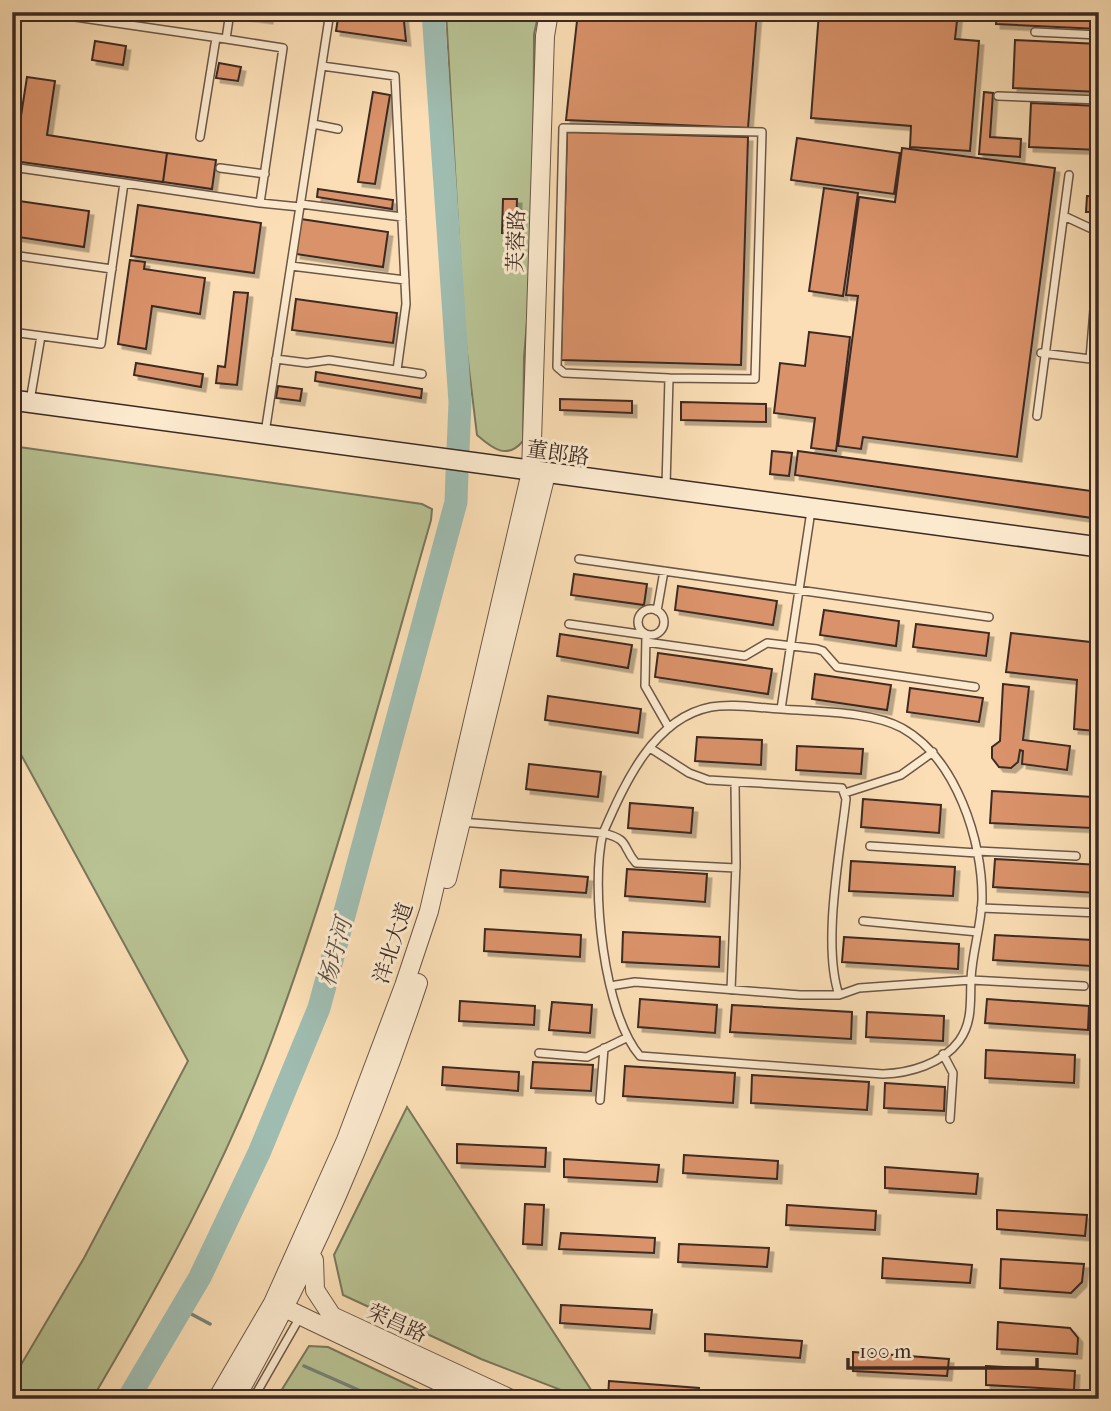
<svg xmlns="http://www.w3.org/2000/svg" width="1111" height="1411" font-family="'IM FELL French Canon','Noto Serif SC',serif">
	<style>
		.green { fill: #b8c293; stroke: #7a765c; stroke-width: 2 }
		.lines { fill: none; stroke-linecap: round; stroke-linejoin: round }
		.stream { stroke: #778278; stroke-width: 3.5 }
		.river { stroke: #9fbcb0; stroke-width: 23 }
		.building { fill: #da926a; stroke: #3c2a24; stroke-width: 2; filter: url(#shadow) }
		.service-casing { stroke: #6c5748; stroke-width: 10 }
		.tertiary-casing { stroke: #6c5748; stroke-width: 20 }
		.secondary-casing { stroke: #3c2a24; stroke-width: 22 }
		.service { stroke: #fceacf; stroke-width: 7 }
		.tertiary { stroke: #fceacf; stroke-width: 18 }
		.secondary { stroke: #fceacf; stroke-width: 19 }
		.labels { text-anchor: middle; stroke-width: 6; stroke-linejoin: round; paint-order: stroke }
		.street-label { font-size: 21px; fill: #3c2a24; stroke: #fceacf }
		.water-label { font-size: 23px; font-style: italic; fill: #554e47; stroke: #fceacf }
	</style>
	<defs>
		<filter id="shadow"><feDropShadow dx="4.5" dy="4.5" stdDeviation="0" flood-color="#0004"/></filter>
	</defs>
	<rect width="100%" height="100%" fill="#fbdeb5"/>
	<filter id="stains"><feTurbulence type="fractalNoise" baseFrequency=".00286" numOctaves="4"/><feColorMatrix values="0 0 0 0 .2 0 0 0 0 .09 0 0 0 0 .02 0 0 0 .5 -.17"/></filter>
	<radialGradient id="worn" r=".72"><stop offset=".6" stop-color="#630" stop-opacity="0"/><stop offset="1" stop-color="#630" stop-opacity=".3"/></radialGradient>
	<path class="green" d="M446,12H539L534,34L533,251L524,357L523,441C507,460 493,449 477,435L464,328Z
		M12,446L422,504L432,509L431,520C381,694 335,870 272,1040C225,1166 160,1284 92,1399H12V1380L84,1258L188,1061L12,738Z
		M407,1107L597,1399H584L481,1359L343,1295L334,1255Z
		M309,1346L328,1347L438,1399H276Z"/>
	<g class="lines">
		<path class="stream" d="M180,1308L210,1324
			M304,1366L379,1399"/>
		<path class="river" d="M433,12L460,402L458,451
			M128,1399L200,1277L259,1153L319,1008L456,502L457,473"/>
	</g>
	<path class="building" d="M239,12H269L268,19L238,15Z
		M339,12H403L406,41L336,31Z
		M578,12L668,19L669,12H757L748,128L566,120Z
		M819,12L922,18L923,12H958L955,39L979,41L970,151L910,147L911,126L811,118Z
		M997,12H1099V29L996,24Z
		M1015,40L1099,44V92L1013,88Z
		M95,41L126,46L123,65L92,60Z
		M219,63L241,67L238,81L216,78Z
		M27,77L55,81L47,135L167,153L163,182L14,161Z
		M373,92L390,95L375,184L358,182Z
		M984,92L993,93L990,137L1021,139L1020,157L979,154Z
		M1031,103L1099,106V150L1029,147Z
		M567,132L748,137L741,365L561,360Z
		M797,138L900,153L894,194L791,180Z
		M902,148L1055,168L1017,457L863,437L861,449L838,446L858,296L846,295L859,197L895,202Z
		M167,153L216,160L212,189L163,182Z
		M824,188L858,193L843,296L809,291Z
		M318,189L393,200L392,209L317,197Z
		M1087,196L1099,197V212H1086Z
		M503,199H517L516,233H502Z
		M12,200L89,211L84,247L12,236Z
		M138,205L261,223L254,273L131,256Z
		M301,219L388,232L383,267L296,254Z
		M130,260L145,262L144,269L205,278L200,314L152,306L146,349L118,344Z
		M234,292L248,293L237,385L216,383L218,366L225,367Z
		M296,299L397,313L393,343L292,330Z
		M809,332L850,337L836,451L811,448L815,418L774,413L780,363L805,366Z
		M136,363L203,374L201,387L134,375Z
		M316,372L422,389L421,398L315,381Z
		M278,386L302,389L300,401L276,398Z
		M560,399L632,401V413L560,410Z
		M681,402L766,404V422L681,420Z
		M772,451L792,453L789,476L770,474Z
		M798,451L1099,492V519L795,475Z
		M574,574L647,584L644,605L571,595Z
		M678,586L777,601L773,625L675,610Z
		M824,610L899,621L896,646L820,635Z
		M916,624L989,633L986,656L913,647Z
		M1011,633L1099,643V721H1096L1095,731L1074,729L1077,680L1006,672Z
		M560,634L632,645L628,668L557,656Z
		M658,653L772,669L768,694L655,677Z
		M815,674L891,685L887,710L812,699Z
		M1003,684L1029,687L1023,740L1070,746L1067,770L1022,764L1023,751L1020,750L1018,762L1011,768L999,767L992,758V747L1000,741Z
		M910,688L983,698L979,722L907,712Z
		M548,696L641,709L638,733L545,720Z
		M697,737L762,740L761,765L695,761Z
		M797,746L863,749L861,774L796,770Z
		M529,764L601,772L598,797L526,789Z
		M992,791L1093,797L1092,828L990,823Z
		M863,799L941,805L939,833L861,827Z
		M630,803L693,808L691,833L628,828Z
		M995,859L1099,865L1098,893L993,887Z
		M851,861L955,867L953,896L849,891Z
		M627,869L707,874L705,902L625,896Z
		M501,870L588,877L586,893L500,887Z
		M485,929L581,935L580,957L484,951Z
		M623,932L720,937L719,967L622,962Z
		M995,935L1093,940L1091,966L993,960Z
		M844,937L959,944L958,969L842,962Z
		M640,999L717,1005L715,1033L638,1027Z
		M987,999L1089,1006L1088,1030L985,1023Z
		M460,1001L535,1006L534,1025L459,1021Z
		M552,1002L592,1005L590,1033L549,1030Z
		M732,1005L852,1012L851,1039L730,1032Z
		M867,1012L944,1016L943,1041L866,1037Z
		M986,1050L1075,1055L1074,1083L985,1078Z
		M533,1062L593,1065L591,1091L531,1088Z
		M625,1066L735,1073L733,1103L623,1096Z
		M443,1067L519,1072L518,1091L442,1085Z
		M752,1075L869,1082L867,1110L751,1103Z
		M885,1083L945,1087L944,1111L884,1108Z
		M457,1144L546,1148L545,1167L457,1163Z
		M684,1155L778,1161L777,1179L683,1173Z
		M564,1159L659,1165L657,1182L564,1177Z
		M885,1167L978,1174L976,1194L885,1188Z
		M525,1204L544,1205L542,1245L523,1244Z
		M787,1205L876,1211L875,1230L786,1225Z
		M997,1210L1087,1215L1085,1236L997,1229Z
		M561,1233L655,1238L654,1253L559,1249Z
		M679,1244L769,1248L767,1267L678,1262Z
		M883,1258L972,1265L970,1283L882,1278Z
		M1001,1259L1084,1264L1082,1282L1071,1293L1000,1288Z
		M561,1305L652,1310L650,1329L560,1323Z
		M998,1322L1070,1328L1078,1338L1077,1354L997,1349Z
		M705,1334L802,1341L800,1358L705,1351Z
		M853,1352L949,1359L947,1376L853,1371Z
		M986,1366L1075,1371L1074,1390L986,1385Z
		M609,1381L699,1388L698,1399L608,1398Z"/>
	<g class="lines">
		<g class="service-casing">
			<path id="service" d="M41,12L226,39
				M1035,32L1099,35
				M322,66L395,76L406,304L397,370
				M998,96L1099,100
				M313,124L338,129
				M200,137L216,38
				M12,167L124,183
				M220,168L265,174
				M260,203L300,207
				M301,204L402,217
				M1064,216L1092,229L1099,237
				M12,255L112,269
				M291,266L405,280
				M12,332L101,344L124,183L260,203L283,48L226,39L230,12
				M1041,353L1099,360
				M276,359L307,363L329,360L422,374
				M1090,359L1099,248
				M30,401L41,336
				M1037,416L1069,175
				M265,433L330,12
				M666,486L669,378L755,379L762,132L563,128L557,367L564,373L669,378
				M579,559L989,617
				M638 622a13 13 0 1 1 26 0a13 13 0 1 1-26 0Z
				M657,611L664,571
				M569,624L646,635L645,686L669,728
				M646,642L745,656L767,643L817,649L823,651L837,667L975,687
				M650,748L689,773L708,780L842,788L846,799C840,852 822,945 839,995
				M845,793L901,775L933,752
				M460,822L603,833C624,785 653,718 711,707C733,703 759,708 781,709L811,511
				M870,846L977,853
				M977,851L1076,856
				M736,868L636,863C621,846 631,840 603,833C590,886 604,1015 640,1056L883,1074C910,1073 942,1064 959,1041C973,1022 970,1001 971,979C972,953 981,927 982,900C983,841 956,758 902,728C871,711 816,712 781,709
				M981,908L1099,913
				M863,921L978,932
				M610,986L635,982L800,995H839L859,988L971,980L1084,986
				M731,990L736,864L735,783
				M539,1053L587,1057L626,1038
				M943,1054L953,1073L950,1119
				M600,1100L604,1048
				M253,1399L300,1317"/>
		</g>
		<g class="tertiary-casing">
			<path id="tertiary" d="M447,879L546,474
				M314,1260L315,1290L332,1316L511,1399
				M276,1304L475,1399
				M217,1399L273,1303L346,1140L404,986L429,911L531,472L545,36L549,12
				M235,1399C312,1263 369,1131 418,983"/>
		</g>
		<g class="secondary-casing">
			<path id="secondary" d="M12,400L1099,547"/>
		</g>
		<use href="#service" class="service"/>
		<use href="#tertiary" class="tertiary"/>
		<use href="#secondary" class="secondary"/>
	</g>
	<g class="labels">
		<g class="street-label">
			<text transform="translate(516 241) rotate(-88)" y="7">芙蓉路</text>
			<text transform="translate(558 453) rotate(8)" y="7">董郎路</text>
			<text transform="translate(393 943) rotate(-72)" y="7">洋北大道</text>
			<text transform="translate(397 1323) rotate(24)" y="7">荣昌路</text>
		</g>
		<g class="water-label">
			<text transform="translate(335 952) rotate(-75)" y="8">杨圩河</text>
		</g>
	</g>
	<rect width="1111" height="1411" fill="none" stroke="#fbdeb5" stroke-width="42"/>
	<rect x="14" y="14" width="1083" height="1383" fill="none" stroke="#3c2a24" stroke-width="3.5"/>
	<rect x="21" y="21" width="1069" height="1369" fill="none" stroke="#3c2a24" stroke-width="2"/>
	<path d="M848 1358v10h189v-10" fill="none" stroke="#3c2a24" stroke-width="3.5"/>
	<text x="859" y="1358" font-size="21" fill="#3c2a24" stroke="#fceacf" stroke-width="5" paint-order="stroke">100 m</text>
	<rect width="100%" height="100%" filter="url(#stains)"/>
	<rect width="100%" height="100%" fill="url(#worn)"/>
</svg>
